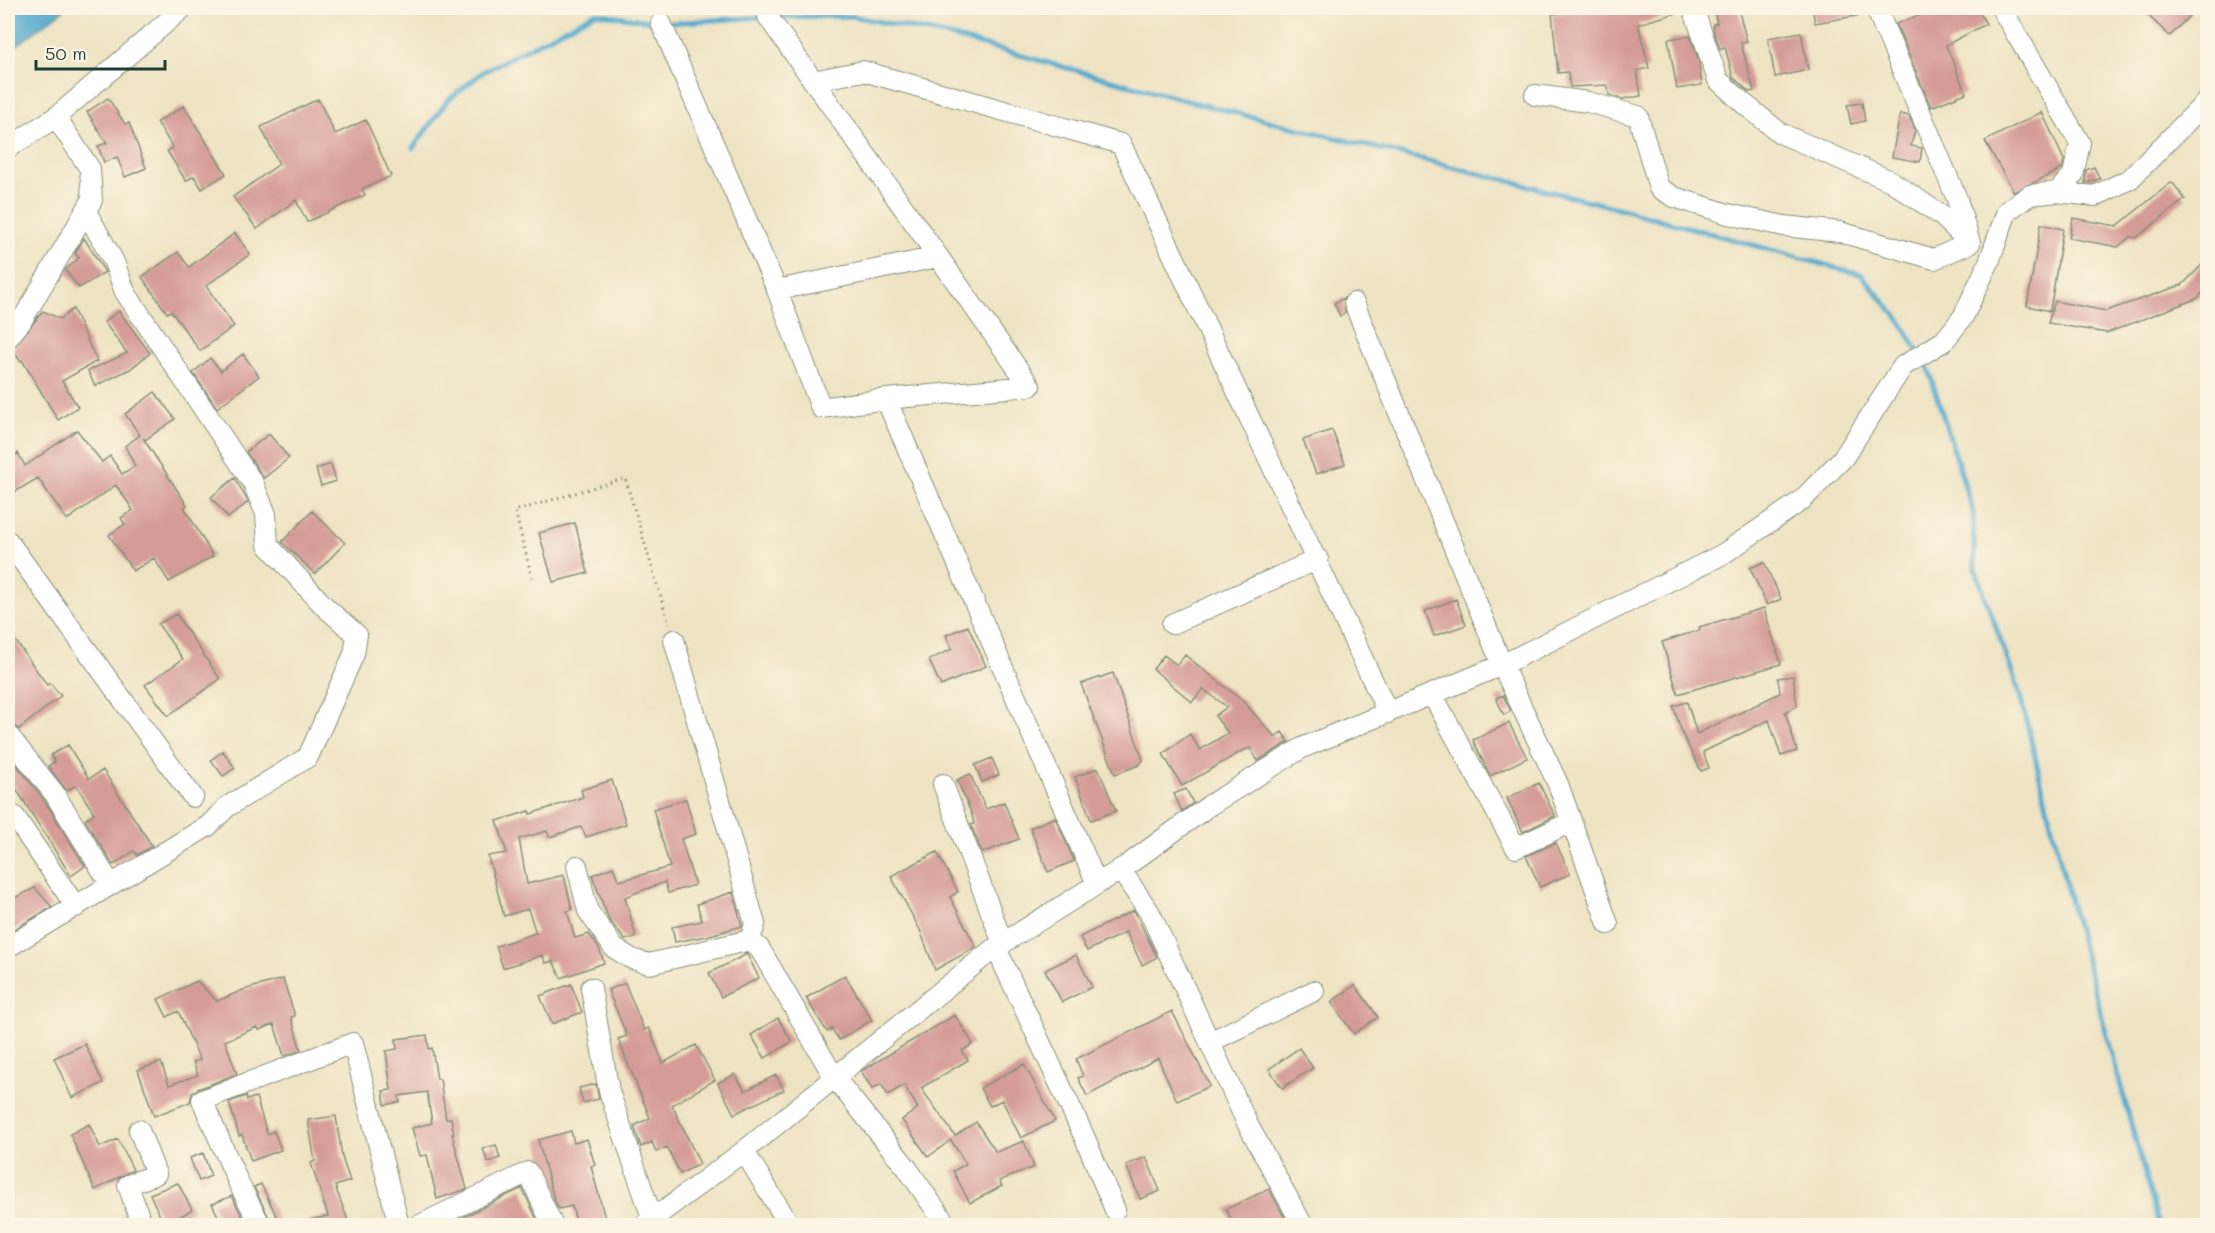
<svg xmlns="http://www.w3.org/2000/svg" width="2215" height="1233" font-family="Mali,sans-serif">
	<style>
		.water { fill: #4fa9cd; stroke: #377380; stroke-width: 1.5 }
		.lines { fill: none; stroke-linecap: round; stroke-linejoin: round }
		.stream { stroke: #4fa9cd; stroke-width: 5 }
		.building { fill: #d59b97 }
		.minor-casing { stroke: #86907b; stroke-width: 22 }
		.path { stroke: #86907b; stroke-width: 3; stroke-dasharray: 1.5 4.5; stroke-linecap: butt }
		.minor { stroke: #fff; stroke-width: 20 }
	</style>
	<rect width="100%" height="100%" fill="#fcf5e5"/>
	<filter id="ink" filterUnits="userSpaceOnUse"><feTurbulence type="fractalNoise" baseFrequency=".0167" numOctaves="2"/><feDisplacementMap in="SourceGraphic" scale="12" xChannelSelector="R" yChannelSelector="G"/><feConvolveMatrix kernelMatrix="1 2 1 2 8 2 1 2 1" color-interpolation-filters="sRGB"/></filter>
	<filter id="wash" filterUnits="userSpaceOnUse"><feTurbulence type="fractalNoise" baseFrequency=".008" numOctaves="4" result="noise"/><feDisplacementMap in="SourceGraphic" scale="24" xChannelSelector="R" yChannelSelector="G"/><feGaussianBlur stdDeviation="1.35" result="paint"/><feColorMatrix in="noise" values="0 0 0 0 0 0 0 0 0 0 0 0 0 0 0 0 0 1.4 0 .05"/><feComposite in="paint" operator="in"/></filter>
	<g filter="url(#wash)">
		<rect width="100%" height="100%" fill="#eee3c2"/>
		<path class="water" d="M8,8H66L8,52Z"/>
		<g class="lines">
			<path class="stream" d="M774,17L851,16L950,36L1188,101L1625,210L1862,275L1901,322L1928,368L1973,511L1975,568L2020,695L2068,893L2159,1226
				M666,23L765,17
				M413,148L448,100L483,72L595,13L657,22"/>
		</g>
		<g id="blocks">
			<path class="building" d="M1590,8H1680L1681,12L1638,24L1649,68L1637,71L1641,96L1622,99L1609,95L1607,85L1570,87L1568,72L1558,73L1552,14L1591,10Z
				M1713,8H1738L1747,42L1741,43L1754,91L1749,92L1733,77L1725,47L1720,49L1714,32L1713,24L1717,23Z
				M1812,8H1861L1862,15L1815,23Z
				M1938,8H1977L1986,24L1946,45L1966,93L1931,107L1896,24Z
				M2140,8H2184L2191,14L2170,36Z
				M1801,32L1808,70L1775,77L1768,38Z
				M1690,36L1698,58L1702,85L1677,89L1668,39Z
				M108,98L125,124L129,123L146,168L125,177L117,157L104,162L98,146L107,143L87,112Z
				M318,99L335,134L366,120L391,176L362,189L365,195L307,222L296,200L257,229L233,197L279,164L261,127Z
				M1862,103L1865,121L1851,124L1847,105Z
				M184,106L226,174L202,189L194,176L186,181L167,151L173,148L157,122Z
				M2042,112L2064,160L2062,169L2014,192L1985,141Z
				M1900,114L1909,116L1915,130L1911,146L1922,148L1920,162L1892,157Z
				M2094,167L2100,179L2085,183L2086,170Z
				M2172,182L2185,199L2136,238L2130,237L2118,247L2069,238L2073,218L2117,226Z
				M2041,224L2063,229L2050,311L2027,306Z
				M235,233L250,254L206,286L234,326L200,351L171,311L167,313L142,277L178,252L189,267Z
				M84,238L105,272L79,288L65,270L79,258L75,253Z
				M2208,259V287L2198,298L2107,333L2048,323L2055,301L2106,311L2182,285Z
				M1344,298L1345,313L1340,316L1334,303Z
				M73,309L97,361L62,381L78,407L58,420L22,360L20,361L12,349L43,311L60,319Z
				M119,311L150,353L130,369L95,386L88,371L127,353L104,322Z
				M243,354L259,376L217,408L193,373L210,358L221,371Z
				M155,392L175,419L145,440L143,438L187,505L184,507L213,556L169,582L154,558L133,571L109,535L125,524L121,518L133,510L116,485L67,520L38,478L8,496V458L18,453L25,466L77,430L102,462L110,456L122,474L135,466L125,446L140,435L125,414Z
				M1332,430L1345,464L1316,474L1303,440Z
				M269,434L289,458L264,478L246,452Z
				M331,464L336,481L321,486L316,469Z
				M235,478L248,502L228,518L211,497Z
				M312,511L345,543L315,574L282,542Z
				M575,523L588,573L553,582L539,533Z
				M1764,562L1781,599L1767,605L1750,568Z
				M1456,599L1466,625L1434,636L1425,611Z
				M1764,608L1781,664L1678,694L1662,642L1700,630L1699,627Z
				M176,614L220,679L168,716L145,685L183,659L158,624Z
				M968,626L986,666L941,686L929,660L952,649L946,635Z
				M8,630L47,685L50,683L61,696L19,729L8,723Z
				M1164,655L1177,665L1185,655L1242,700L1275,737L1282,732L1289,742L1258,761L1250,748L1242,751L1182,786L1163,754L1190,734L1200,750L1228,733L1215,716L1227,707L1203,689L1192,702L1153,669Z
				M1113,673L1143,760L1139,765L1115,774L1081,684Z
				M1793,676L1797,706L1785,712L1797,751L1781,756L1769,720L1703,752L1709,768L1701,771L1683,735L1673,706L1687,702L1697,734L1780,693L1778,678Z
				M1503,695L1511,711L1504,715L1496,698Z
				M1509,723L1527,758L1490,776L1473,740Z
				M68,745L89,779L103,770L152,846L137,855L134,851L113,865L85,820L94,813L76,785L67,791L48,766L55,762L51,755Z
				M223,751L235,768L223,776L211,760Z
				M8,754L44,800L85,866L71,876L8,776Z
				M992,758L999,775L982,782L975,765Z
				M1098,768L1116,811L1091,820L1075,777Z
				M970,774L986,809L1004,802L1019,839L982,853L971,825L974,824L972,815L957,780Z
				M612,780L626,824L586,837L581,827L549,837L547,831L519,839L527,884L564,875L572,910L567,911L575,938L589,934L599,948L604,963L561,978L553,961L545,963L543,955L503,968L496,946L536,933L528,909L504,916L488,856L507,853L497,821L529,811L530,814L583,797L581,790Z
				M1539,783L1555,816L1523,832L1507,798Z
				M1186,789L1193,803L1182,811L1174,794Z
				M686,799L696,834L681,839L695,885L668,893L665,882L625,897L636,937L625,940L609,920L592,875L613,867L619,881L670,867L653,809Z
				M1055,817L1074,861L1048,872L1030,828Z
				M1556,843L1570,874L1540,887L1526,856Z
				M937,852L958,892L950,897L976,947L935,970L920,930L891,876Z
				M35,888L52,907L8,933V901Z
				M733,892L742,926L707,936L675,942L672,927L702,921L697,904Z
				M1134,910L1157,957L1142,965L1126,932L1087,951L1080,937Z
				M747,954L759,978L721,997L709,973Z
				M1076,955L1092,987L1062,1002L1045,970Z
				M845,975L872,1020L839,1040L832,1029L827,1032L806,998Z
				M283,979L295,1016L291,1017L301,1050L284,1056L274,1024L259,1030L257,1027L225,1041L237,1074L198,1089L192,1093L190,1102L154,1116L138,1070L161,1062L169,1085L198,1075L193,1062L200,1060L178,1011L167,1017L158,999L197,981L217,1001L243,990Z
				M625,983L644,1030L649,1028L663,1063L696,1045L715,1080L672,1105L700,1164L680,1174L667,1147L656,1152L652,1142L641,1147L634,1126L650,1118L618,1039L627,1036L608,990Z
				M571,984L582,1012L552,1024L540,996Z
				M1355,985L1378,1017L1354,1034L1331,1002Z
				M1172,1011L1210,1086L1177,1101L1158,1058L1087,1096L1078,1078L1083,1076L1076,1059Z
				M955,1015L973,1044L962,1051L968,1060L921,1088L955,1136L976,1122L996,1152L1024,1141L1034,1167L999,1181L1002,1186L970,1203L953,1171L966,1164L951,1140L928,1157L902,1120L918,1108L904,1085L888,1095L881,1084L872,1089L861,1071Z
				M778,1018L792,1042L765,1058L751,1035Z
				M427,1035L429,1049L432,1048L437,1079H440L446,1119L451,1118L454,1134H452L467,1189L437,1199L427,1155L420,1156L412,1128L432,1123L427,1092L399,1096L400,1102L385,1105L383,1091L391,1090L386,1051L397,1049L396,1039Z
				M85,1044L103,1083L72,1098L54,1058Z
				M1299,1048L1313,1068L1282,1088L1269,1069Z
				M1024,1064L1055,1121L1021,1138L1002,1100L990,1106L980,1088Z
				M735,1074L745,1091L776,1075L784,1090L734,1114L718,1083Z
				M596,1084L599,1099L583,1103L579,1088Z
				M246,1096L247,1100L256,1097L267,1134L274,1131L281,1150L251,1161L242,1135L239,1136L229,1102Z
				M336,1116L342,1157L350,1181L335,1186L350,1226H310L309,1220L328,1216L311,1163L315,1161L308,1120Z
				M89,1124L100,1147L118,1139L133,1170L95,1190L70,1134Z
				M571,1131L574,1143L587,1139L595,1165L591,1166L606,1222L577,1226L572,1206L559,1209L554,1199L538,1140Z
				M496,1145L500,1158L488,1162L483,1149Z
				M203,1153L211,1176L199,1181L190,1158Z
				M1146,1157L1160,1191L1140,1199L1126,1165Z
				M178,1183L192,1210L164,1225L150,1194Z
				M261,1184L281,1226H273L254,1187Z
				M522,1188L540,1226H446Z
				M1269,1189L1287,1222L1279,1226H1235L1226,1209Z
				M232,1196L247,1226H223L212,1204Z"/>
		</g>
	</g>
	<g filter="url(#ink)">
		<use href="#blocks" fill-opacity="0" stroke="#86907b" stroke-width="1.5"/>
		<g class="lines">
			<g class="minor-casing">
				<path id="minor" d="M1693,8L1718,80L1742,102L1780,133L1891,181L1942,216L1968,241
					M2001,8L2080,143L2073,175L2057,192
					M768,17L1030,386L886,399L1097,884
					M661,23L777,290L938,257
					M813,81L863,71L1121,144L1388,713
					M1535,95L1588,102L1638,116L1659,188L1674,197L1728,214L1784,226L1840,232L1934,259L1970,243L1957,199L1876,8
					M56,117L183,8
					M8,148L56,117L90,169L92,200L21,322L8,338
					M777,290L821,408L886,399
					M1354,303L1502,665L1558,784L1608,924
					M8,541L193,797
					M1172,624L1318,559
					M674,640L755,924L750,940
					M1432,694L1516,848L1571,822
					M8,735L54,793L111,885
					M943,784L1003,944
					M8,812L15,817L76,907
					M577,866L588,911L614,948L632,959L649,964L750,940L760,949L834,1077L907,1168L947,1226
					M1120,869L1150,913L1247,1123L1303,1226
					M8,947L208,826L227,807L308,757L354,654L357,635L325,607L268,545L266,514L253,483L125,292L114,262L86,211
					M996,948L1084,1136L1115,1210
					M591,988L609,1091L652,1218
					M1210,1042L1314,991
					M139,1130L156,1174L128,1185L142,1226
					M744,1151L790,1226
					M261,1226L239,1184L202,1100L353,1043L399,1226
					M418,1226L528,1172L553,1226
					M643,1226L744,1151L992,950L1126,866L1210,805L1302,748L1502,665L1723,554L1801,501L1843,458L1903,366L1944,341L1963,317L1989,262L2007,211L2030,195L2057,192L2095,196L2130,179L2208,100"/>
			</g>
			<path class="path" d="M532,578L515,511L625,478L669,624"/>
			<use href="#minor" class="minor"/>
		</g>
	</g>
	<rect width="2215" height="1233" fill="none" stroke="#fcf5e5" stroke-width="30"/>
	<path d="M36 60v9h129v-9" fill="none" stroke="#1f3d34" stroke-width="3"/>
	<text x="45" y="60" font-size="18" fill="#1f3d34" stroke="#fcf5e5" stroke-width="4.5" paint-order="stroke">50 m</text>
</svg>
